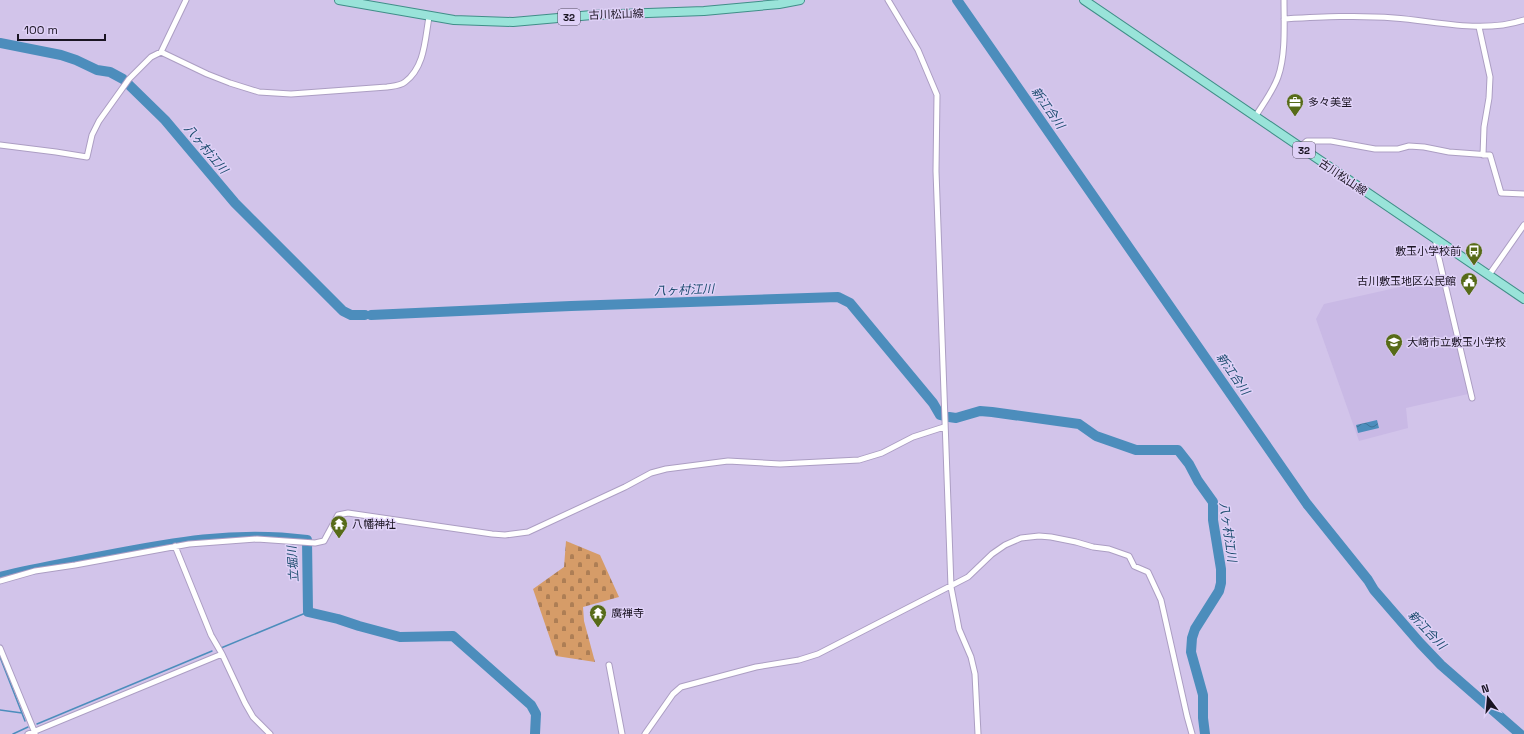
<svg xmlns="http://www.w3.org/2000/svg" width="1524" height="734" font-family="'Space Grotesk','Noto Sans JP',sans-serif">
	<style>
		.built { fill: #c9b9e5 }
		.cemetery { fill: url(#cemetery-stones) }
		.water { fill: url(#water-waves) }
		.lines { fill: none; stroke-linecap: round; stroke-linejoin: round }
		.stream { stroke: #4c8dbc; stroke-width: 1.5 }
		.river { stroke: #4c8dbc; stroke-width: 10 }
		.minor-casing { stroke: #ac9ec3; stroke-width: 7 }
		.primary-casing { stroke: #408e88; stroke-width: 10 }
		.minor { stroke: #fff; stroke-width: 5 }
		.primary { stroke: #99e3d9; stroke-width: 8 }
		.labels { text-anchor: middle; stroke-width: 3; stroke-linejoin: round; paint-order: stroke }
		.shield { fill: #dfd1f7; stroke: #554d62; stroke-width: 1 }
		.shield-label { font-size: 10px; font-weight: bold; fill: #1a1422 }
		.street-label { font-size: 11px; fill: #1a1422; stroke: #dfd1f7 }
		.poi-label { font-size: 11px; fill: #1a1422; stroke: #dfd1f7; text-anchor: start }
		.water-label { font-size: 12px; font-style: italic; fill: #1c4c6e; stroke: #dfd1f7 }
	</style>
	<defs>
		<pattern id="cemetery-stones" width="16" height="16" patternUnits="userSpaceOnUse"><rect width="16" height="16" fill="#d69c68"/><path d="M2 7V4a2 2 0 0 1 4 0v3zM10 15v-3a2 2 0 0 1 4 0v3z" fill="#ad7e55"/></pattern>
		<pattern id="water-waves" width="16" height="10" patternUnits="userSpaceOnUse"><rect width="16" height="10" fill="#4c8dbc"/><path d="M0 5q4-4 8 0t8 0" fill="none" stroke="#3e7298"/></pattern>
	</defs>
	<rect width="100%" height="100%" fill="#d2c4ea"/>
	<path class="built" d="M1440,278L1468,394L1406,408L1408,428L1359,441L1316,319L1324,304Z"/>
	<path class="cemetery" d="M566,541L600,555L619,597L583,607L584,621L595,662L556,656L533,589L564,567Z"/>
	<path class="water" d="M1377,420L1379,428L1358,433L1356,425Z"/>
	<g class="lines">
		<path class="stream" d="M221,648L308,612
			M0,657L25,721
			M0,710L22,713
			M37,724L212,651
			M13,734L28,727"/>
		<path class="river" d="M957,0L1307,504L1368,580L1374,590L1420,643L1441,665L1520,734
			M0,43L61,55L76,60L97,70L110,72L123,79L165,120L235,203L343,311L351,315H365
			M371,315L571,306L838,297L850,303L933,403L940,415L944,416
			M949,417L956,418L980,411L992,412L1079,424L1096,436L1136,450H1178L1189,464L1198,481L1213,502V520L1221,569V583L1219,591L1195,629L1192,638L1191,652L1203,695V718L1205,734
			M0,577C31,569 61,564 92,558C165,544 232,530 307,540L308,612L338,619L359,626L400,637L453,636L531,705L536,714L535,734"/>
		<g class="minor-casing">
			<path id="minor" d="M888,0L918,50L937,95L936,171L951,587L959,629L971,657L975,674L978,734
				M1284,19C1321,17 1357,15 1394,18C1437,21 1481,34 1524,20
				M1479,27L1490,77L1489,98L1484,127L1483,155
				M161,52L207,74L230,83L259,92L291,94L387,87C393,86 400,86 405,82C425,67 425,39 429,17
				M1255,117C1263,104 1273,91 1278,77C1286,55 1284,23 1284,0
				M0,145L56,152L87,157L92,135L99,121L129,79L151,57L161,52L186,0
				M1300,147L1307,141H1331L1375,149H1398L1409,146L1424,147L1449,152L1490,155L1501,193L1524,194
				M1436,240V246L1472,398
				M1489,275L1524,225
				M175,546L211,635L222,654L245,703L253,717L270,734
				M0,581L35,571L75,565L189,544L257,539L315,543L324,541L338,515L348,513L492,534L505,535L528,532L625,487L651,473L666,469L728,461L780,464L859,460L882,453L913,437L944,427
				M0,648L35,733
				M609,665L622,734
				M28,734L222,654
				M645,734L673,694L681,687L756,667L799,660L818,654L968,577L992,554L1005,545L1021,538L1039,536L1051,537L1076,542L1093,547L1109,549L1129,556L1134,566L1148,572L1161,600L1187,716L1192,734"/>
		</g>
		<g class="primary-casing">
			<path id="primary" d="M339,0L454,20L513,22L592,15L704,11L779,4L800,0
				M1084,0L1524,299"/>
		</g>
		<use href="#minor" class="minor"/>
		<use href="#primary" class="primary"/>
	</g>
	<defs>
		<g id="office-pin" transform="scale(0.9)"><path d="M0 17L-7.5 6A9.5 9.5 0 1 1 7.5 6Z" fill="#576b18" stroke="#dfd1f7"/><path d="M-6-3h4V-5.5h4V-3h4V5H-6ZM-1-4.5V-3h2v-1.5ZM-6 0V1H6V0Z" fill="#fff"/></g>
		<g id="bus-pin" transform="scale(0.9)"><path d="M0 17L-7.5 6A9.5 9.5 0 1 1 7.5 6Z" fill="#576b18" stroke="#dfd1f7"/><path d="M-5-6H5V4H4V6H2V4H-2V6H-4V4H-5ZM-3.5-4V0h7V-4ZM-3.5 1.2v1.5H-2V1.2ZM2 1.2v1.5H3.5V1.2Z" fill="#fff"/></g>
		<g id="civic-pin" transform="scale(0.9)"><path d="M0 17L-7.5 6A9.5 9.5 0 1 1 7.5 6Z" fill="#576b18" stroke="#dfd1f7"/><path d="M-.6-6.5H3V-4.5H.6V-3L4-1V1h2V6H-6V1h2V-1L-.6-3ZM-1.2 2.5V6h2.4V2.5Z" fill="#fff"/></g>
		<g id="school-pin" transform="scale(0.9)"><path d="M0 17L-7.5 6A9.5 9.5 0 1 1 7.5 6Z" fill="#576b18" stroke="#dfd1f7"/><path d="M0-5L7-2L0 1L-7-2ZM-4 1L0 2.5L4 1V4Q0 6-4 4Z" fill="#fff"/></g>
		<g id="temple-pin" transform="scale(0.9)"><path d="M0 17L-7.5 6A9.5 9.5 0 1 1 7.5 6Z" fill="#576b18" stroke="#dfd1f7"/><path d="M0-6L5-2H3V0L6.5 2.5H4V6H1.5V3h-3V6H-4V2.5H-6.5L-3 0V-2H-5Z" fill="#fff"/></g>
	</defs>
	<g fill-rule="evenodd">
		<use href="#office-pin" x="1295" y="102"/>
		<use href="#bus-pin" x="1474" y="251"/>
		<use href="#civic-pin" x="1469" y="281"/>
		<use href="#school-pin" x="1394" y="342"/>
		<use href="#temple-pin" x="339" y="524"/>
		<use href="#temple-pin" x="598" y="613"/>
	</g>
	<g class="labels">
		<g class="shield">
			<rect x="558" y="9" width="22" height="16" rx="3"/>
			<rect x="1293" y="142" width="22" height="16" rx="3"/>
		</g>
		<g class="shield-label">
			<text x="569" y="21">32</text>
			<text x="1304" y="154">32</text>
		</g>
		<g class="street-label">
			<text transform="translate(616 14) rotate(-2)" y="4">古川松山線</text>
			<text transform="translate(1343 177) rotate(34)" y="4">古川松山線</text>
		</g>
		<g class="poi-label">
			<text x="1308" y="106">多々美堂</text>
			<text x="1461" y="255" text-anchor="end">敷玉小学校前</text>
			<text x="1456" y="285" text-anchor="end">古川敷玉地区公民館</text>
			<text x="1407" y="346">大崎市立敷玉小学校</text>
			<text x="352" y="528">八幡神社</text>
			<text x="611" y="617">廣禅寺</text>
		</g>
		<g class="water-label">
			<text transform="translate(1048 108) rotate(55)" y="4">新江合川</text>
			<text transform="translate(206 149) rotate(50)" y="4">八ヶ村江川</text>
			<text transform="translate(684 290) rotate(-2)" y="4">八ヶ村江川</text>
			<text transform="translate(1233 374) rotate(55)" y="4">新江合川</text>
			<text transform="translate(1228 532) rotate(82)" y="4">八ヶ村江川</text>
			<text transform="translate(293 564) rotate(-94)" y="4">立堀川</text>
			<text transform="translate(1427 630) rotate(46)" y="4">新江合川</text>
		</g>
	</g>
	<g transform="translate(1488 698) rotate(344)" stroke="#dfd1f7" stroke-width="3" paint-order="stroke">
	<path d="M0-3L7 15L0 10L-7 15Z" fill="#1a1422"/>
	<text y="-6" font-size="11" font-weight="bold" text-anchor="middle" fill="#1a1422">N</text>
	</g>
	<path d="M18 34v6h87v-6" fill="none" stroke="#1a1422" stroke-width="2"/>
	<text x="24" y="34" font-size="12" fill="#1a1422" stroke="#dfd1f7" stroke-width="3" paint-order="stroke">100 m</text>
</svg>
